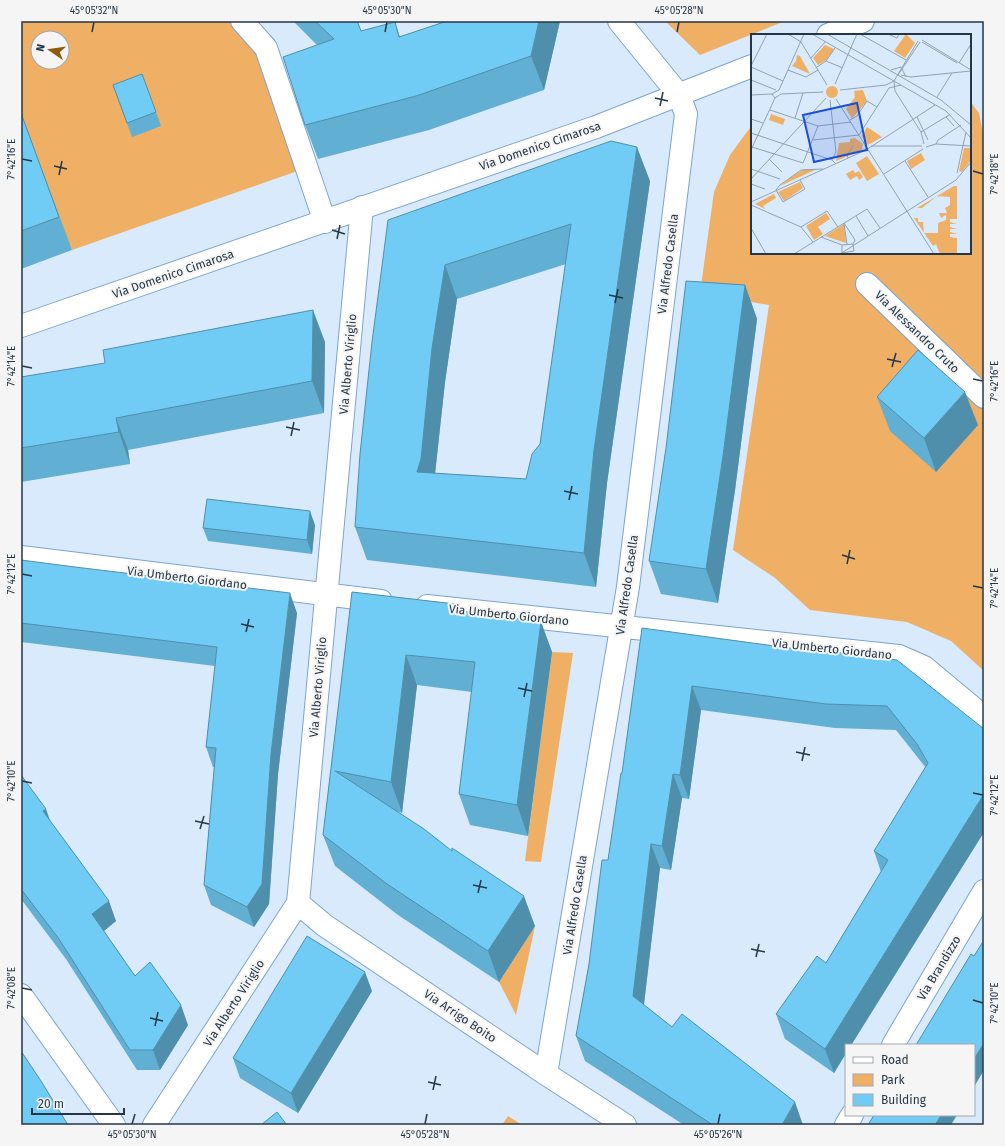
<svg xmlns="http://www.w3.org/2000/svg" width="1005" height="1146" font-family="'Fira Sans',sans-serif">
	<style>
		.green { fill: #efaf64; fill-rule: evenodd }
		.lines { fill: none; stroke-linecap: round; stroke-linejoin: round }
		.street-casing { stroke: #7ba5d0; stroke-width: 24 }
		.secondary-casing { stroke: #7ba5d0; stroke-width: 24 }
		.street { stroke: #fff; stroke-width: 22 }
		.secondary { stroke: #fff; stroke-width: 22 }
		.wall { fill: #61afd3; fill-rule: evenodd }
		.shaded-wall { fill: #4f8fac }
		.building { fill: #71ccf5; stroke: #4f8fac; fill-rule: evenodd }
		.ticks { fill: none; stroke: #243647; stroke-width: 1.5 }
		.labels { text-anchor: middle; stroke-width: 4; stroke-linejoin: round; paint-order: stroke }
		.street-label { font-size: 12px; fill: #243647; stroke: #f5f5f5 }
		.inset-road { fill: none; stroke: #91a2b4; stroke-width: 1 }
		.view { fill: #1d4ed8; fill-opacity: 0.15; stroke: #1d4ed8; stroke-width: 2 }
		.inset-edge { fill: none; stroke: #243647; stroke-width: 2 }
		.neatline { fill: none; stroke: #243647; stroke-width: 1.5 }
		.ticks-label { font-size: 10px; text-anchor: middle; fill: #243647 }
	</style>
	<rect width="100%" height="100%" fill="#d9eafc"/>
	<path class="green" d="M21,21H242L306,168L72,250L21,129ZM38,38H62V62H38Z
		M665,21H785L700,55Z
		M970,101L979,113L984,138V671L951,641L907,622L810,610L775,578L733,550L769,305L700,293L714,192L730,155L752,125V253H970Z
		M552,652L573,653L541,862L525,861Z
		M535,926L516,1015L499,982Z
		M508,1116L522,1125H502Z"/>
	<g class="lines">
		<g class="street-casing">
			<path id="street" d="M242,21L266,48L325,222
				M867,284L984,397
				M21,557L381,601
				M427,606L899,656L924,667L984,717
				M298,903L324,925L546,1074L625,1125
				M21,995L114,1125
				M893,1045L984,891
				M546,1074L628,587L686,114L679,95L619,21
				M154,1125L298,903L362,207
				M846,1125L852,1115"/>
		</g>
		<g class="secondary-casing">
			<path id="secondary" d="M828,35L863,21
				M21,326L596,127L752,66"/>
		</g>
		<use href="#street" class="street"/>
		<use href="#secondary" class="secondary"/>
	</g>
	<path class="wall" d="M293,21H359L358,22L361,31L395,22L400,37L445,22L560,21L544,90L429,130L318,159L305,125L317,45Z
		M113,85L156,112L161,126L132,137Z
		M21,113L72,250L21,269Z
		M650,181L607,483L596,587L367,560L355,527L388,220ZM566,264L540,444L526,479L435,473L445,382L457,299Z
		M745,285L757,319L735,490L718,603L661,594L649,561Z
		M325,342L324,413L128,450L130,464L21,482V377Z
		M877,397L978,425L936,472L890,431Z
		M315,525L312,554L208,541L203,528Z
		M21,560L297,613L278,774L269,904L254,927L211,905L204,885L214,767H213L206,747L215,666L21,642Z
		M352,592L455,604L457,611L541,622L552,652L528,836L470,825L459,794L472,692L417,685L402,813L396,811L535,926L499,982L398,915L335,866L323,835Z
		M642,628L984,729V832L834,1073L785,1039L776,1014L826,963L881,872L874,851L926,768L896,730L835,728L701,710L689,799L682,798L671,870L660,868L644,1005L672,1027L803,1125H684L585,1061L576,1036L608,860L622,773Z
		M21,775L50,821L116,921L104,931L135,976L188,1025L160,1070H137L66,959L21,899Z
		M372,991L298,1113L240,1078L233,1058Z"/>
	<path class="shaded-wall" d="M539,21H560L544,90L531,56Z
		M637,147L650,181L607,483L596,587L584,553L594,450Z
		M445,265L457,299L445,382L433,493L417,472L432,348Z
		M745,285L757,319L735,490L718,603L706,569Z
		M313,310L325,342L324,413L312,381Z
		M965,392L978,425L936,472L924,438Z
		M116,418L128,450L130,464L119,432Z
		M310,511L315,525L312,554L307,540Z
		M290,593L297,613L278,774L269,904L254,927L247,907L271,754Z
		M455,604L466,635L454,610Z
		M541,622L552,652L528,836L517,805Z
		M406,655L417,685L402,813L391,782Z
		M692,686L701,710L689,799L680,775Z
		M673,774L682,798L671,870L662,846Z
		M984,794V832L851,1045H846V1053L834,1073L825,1049Z
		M46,809L53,829L43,811Z
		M651,844L660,868L642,1020L633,996Z
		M524,896L535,926L499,982L488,951Z
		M109,901L116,921L100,934L92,914Z
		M365,972L372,991L298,1113L291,1093Z
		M181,1005L188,1025L160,1070L153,1050Z
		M984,1043V1070L974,1087V1059Z
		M795,1102L803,1125H782Z
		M941,1115H957L951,1125H935Z"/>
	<path class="building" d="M315,21H357L361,31L395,22L399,37L447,21H539L531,56L416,96L305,125L283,57L334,39Z
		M142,74L156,112L127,123L113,85Z
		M21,113L59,217L21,231Z
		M611,141L637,147L594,450L584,553L355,527L360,454L372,342L388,220ZM571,224L540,444L532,454L526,479L417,472L421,459L432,348L445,265Z
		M686,281L745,285L723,456L706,569L649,561L666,448Z
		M313,310L312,381L116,418L119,432L21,448V377L105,363L103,350Z
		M918,350L965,392L924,438L877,397Z
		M207,499L310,511L307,540L203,528Z
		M21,560L75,567L290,593L271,754L262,884L247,907L204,885L216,748L206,747L217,647L21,623Z
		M352,592L455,604L454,610L541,622L517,805L459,794L475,662L406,655L391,782L335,771L424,829L452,851V848L524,896L488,951L387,884L323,835Z
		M642,628L826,653V651L897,660L984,729V794L825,1049L776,1014L817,956L826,963L888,860L874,851L928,763L917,744L887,706L826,704L692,686L680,775L673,774L662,846L651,844L633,996L672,1027L682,1014L795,1102L782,1125H713L576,1036L589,964L602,860H608L621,773H622Z
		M21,775L46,809L43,811L109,901L92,914L135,976L150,962L181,1005L153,1050H130L59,939L21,889Z
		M307,936L365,972L291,1093L233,1058Z
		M984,940V1043L974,1059V1045H916L971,954L974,956Z
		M21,1051L41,1081L68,1125H21Z
		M277,1112L287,1125H261Z
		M874,1115H941L935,1125H868Z"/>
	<path class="ticks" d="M92,32L94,22M385,32L387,22M677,32L679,22M655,98L668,101M660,106L663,92M22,159L32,161M54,166L67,169M973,171L983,174M59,175L62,161M332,230L345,234M337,239L340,225M609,295L623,298M615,303L618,289M887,359L901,362M22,366L32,368M892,367L896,353M973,379L983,381M286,427L300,430M291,436L294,422M564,491L578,494M569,500L572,486M842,555L855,559M847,564L850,550M22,574L32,576M973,586L983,588M241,624L254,627M246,632L249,619M518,688L532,691M524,697L527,683M796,752L810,755M802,761L805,747M22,781L32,783M973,793L983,795M195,821L209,824M200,829L204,816M473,885L487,888M478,893L481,880M751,949L765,952M756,957L759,944M22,988L32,990M973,1000L983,1003M150,1018L163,1021M155,1026L158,1012M428,1082L441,1085M433,1090L436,1076M132,1124L135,1114M425,1124L427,1114M718,1124L720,1114"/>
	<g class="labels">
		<g class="street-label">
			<text transform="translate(540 146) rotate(-19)" y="4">Via Domenico Cimarosa</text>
			<text transform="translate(668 264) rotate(-83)" y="4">Via Alfredo Casella</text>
			<text transform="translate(173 274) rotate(-19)" y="4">Via Domenico Cimarosa</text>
			<text transform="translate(917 332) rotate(44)" y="4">Via Alessandro Cruto</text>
			<text transform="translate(348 364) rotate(-85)" y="4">Via Alberto Viriglio</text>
			<text transform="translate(187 578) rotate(7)" y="4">Via Umberto Giordano</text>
			<text transform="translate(627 585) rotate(-82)" y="4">Via Alfredo Casella</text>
			<text transform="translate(509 615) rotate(6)" y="4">Via Umberto Giordano</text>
			<text transform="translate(832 649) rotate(6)" y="4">Via Umberto Giordano</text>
			<text transform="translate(318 687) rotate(-85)" y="4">Via Alberto Viriglio</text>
			<text transform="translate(575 905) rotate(-81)" y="4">Via Alfredo Casella</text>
			<text transform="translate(939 968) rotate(-59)" y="4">Via Brandizzo</text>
			<text transform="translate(234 1003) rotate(-57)" y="4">Via Alberto Viriglio</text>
			<text transform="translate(460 1016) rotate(34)" y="4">Via Arrigo Boito</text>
		</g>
	</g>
	<g transform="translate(751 34)">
		<rect width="220" height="220" fill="#d9eafc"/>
		<path d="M155,0L164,9L154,24L143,17ZM74,11L83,15L75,26L67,31L62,24ZM46,21L49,22L59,40L41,32L45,27ZM75 58a6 6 0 1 1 12 0a6 6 0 1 1-12 0ZM112,56L116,67L101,85L95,75L104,63L103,57ZM20,80L34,85L32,91L18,86ZM116,93L131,103L117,111L111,102ZM104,104L112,110L111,116L85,127L88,109L99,108V105ZM213,114H220V126L211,138L208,137ZM170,119L174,126L160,135L156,127ZM116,122L128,140L116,147L105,129ZM54,135H66L29,152L44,140ZM102,136L104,139L108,137L112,143L108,146L106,142L99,146L95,140ZM49,148L52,154L33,167L27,158ZM203,152H206V185H199V188L206,190H199V193L206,195H199V198L206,200H199V203L206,204V220H189L185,210L182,212L163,184H167V188H172L173,199H187V189L195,186V181L190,184L188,179H196L194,174L199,171V163L186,162L171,174H166ZM23,160L25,164L12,172L14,175L4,170ZM75,179L79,185L67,193L72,200L63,206L55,192ZM93,190L95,209L74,202Z" fill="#efaf64"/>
		<path class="inset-road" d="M37,0L50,8L76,51M61,0L195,77L220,104M76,0L190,66L220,91M109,0L155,26M137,0L146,4L148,0M171,6L220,36M171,8L206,29M60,24L74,8M75,27L92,34M208,29L220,10M0,32L16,0M0,33L32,47M66,33L75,27L84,14M37,36L55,43L67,36M140,36L150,33L155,43M147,41L169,8M150,41L160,43L220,37M0,46L25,56M143,47L144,57L170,98L173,110M143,47L167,7M84,50L106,0M138,54L150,51M89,56L135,51L143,47M21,60L28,56L53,0M21,60L24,64L30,60M30,60L72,58M0,61L21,60M186,63L201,39M85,65L183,220M79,66L85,118L81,126M19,76L67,92L100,88M166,83L177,106M195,83L203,92M44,84L52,59M0,85L12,89M99,86L106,82L116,67L126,73M170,98L198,81M0,99L81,126L85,130M62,106L108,101L138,54M185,110L187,106L210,91M120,112H171M1,113L52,129L67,92M175,113L185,110L220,112M0,116L24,64M97,124L96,121L102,112M18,125L31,138M154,127L177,163M0,135L29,145M206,139L215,98M133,140L172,115M0,145L75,64M49,146L54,155L32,168L25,156L29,151L50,136L72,135M0,150L14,155M0,168L115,116L184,71M0,171L50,193L62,208M105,182L117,202M93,189L104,206L102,210M93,190L96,210M50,193L76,177L87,193M0,194L15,220M70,203L91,211M102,210L103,217L91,219V211ZM43,220L116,175L129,194M89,220L205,146L220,128"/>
		<path class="view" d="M106,69L116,116L63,128L52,81Z"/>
		<rect width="220" height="220" class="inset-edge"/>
	</g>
	<rect width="1005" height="1146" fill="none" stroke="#f5f5f5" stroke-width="44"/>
	<rect x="845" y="1044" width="130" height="72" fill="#f5f5f5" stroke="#a1a9af"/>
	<rect x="853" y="1057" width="20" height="6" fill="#ffffff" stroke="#a1a9af"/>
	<text x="881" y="1064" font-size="12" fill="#243647">Road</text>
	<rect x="853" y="1074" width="20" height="12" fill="#efaf64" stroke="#a1a9af"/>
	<text x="881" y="1084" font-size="12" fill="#243647">Park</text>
	<rect x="853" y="1094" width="20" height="12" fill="#71ccf5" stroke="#a1a9af"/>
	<text x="881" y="1104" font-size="12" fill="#243647">Building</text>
	<g transform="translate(50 50) rotate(283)"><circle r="19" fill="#f5f5f5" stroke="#a1a9af"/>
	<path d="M0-3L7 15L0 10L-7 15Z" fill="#905b0e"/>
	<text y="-6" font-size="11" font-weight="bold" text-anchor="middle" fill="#243647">N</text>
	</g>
	<path d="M32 1108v6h92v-6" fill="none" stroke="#243647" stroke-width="2"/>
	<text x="38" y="1108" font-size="12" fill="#243647" stroke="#f5f5f5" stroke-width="3" paint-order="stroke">20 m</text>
	<rect x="22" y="22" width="961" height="1102" class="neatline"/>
	<g class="ticks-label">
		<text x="94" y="14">45°05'32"N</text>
		<text x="387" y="14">45°05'30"N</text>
		<text x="679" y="14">45°05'28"N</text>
		<text transform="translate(11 159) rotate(-90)" y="4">7°42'16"E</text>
		<text transform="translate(994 174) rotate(-90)" y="4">7°42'18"E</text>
		<text transform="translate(11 366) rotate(-90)" y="4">7°42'14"E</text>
		<text transform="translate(994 381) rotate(-90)" y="4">7°42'16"E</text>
		<text transform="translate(11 574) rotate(-90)" y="4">7°42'12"E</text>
		<text transform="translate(994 588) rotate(-90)" y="4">7°42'14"E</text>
		<text transform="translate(11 781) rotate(-90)" y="4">7°42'10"E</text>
		<text transform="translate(994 795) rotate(-90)" y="4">7°42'12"E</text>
		<text transform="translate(11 988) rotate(-90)" y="4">7°42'08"E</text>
		<text transform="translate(994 1003) rotate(-90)" y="4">7°42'10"E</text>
		<text x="132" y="1138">45°05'30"N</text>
		<text x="425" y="1138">45°05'28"N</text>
		<text x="718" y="1138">45°05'26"N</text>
	</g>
</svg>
